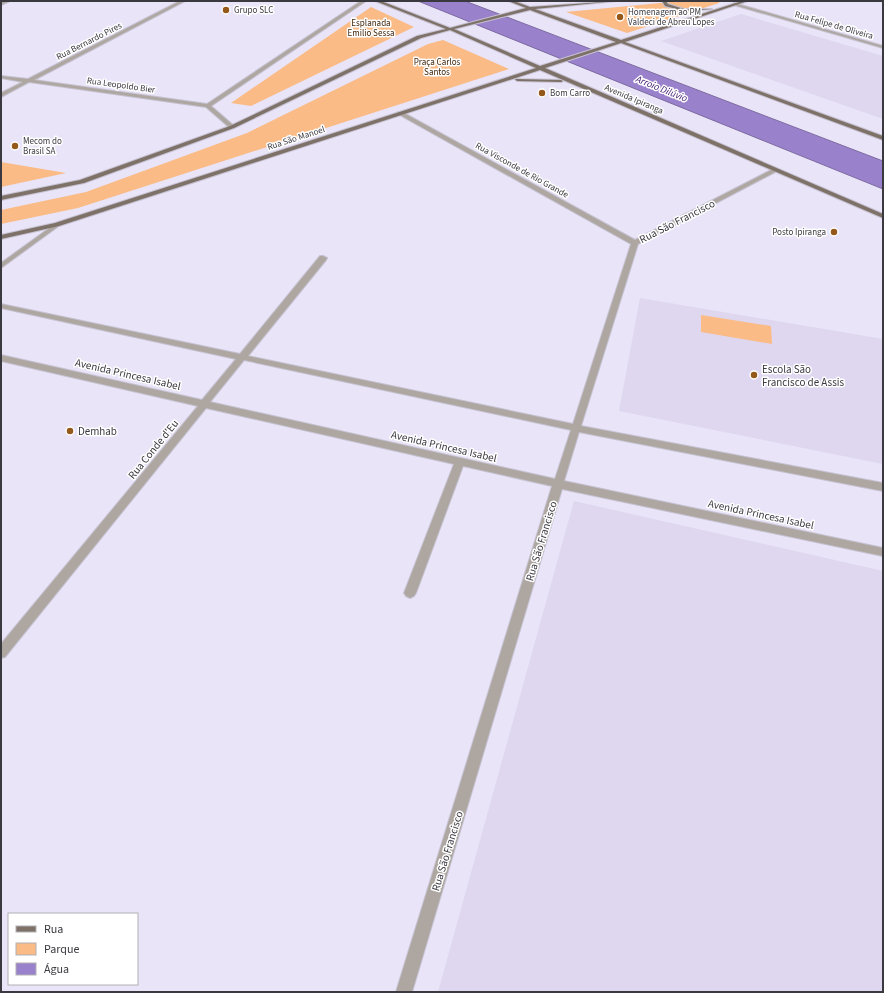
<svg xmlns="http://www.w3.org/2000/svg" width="884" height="993" font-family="'Source Sans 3',sans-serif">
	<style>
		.built { fill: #ded7ef }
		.green { fill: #fabb86 }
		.water { fill: #9981cb; stroke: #7d6ba1 }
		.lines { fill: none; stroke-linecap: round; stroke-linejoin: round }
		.minor-casing { stroke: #c6c2d2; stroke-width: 2 }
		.major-casing { stroke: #c6c2d2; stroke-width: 2 }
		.minor { fill: #aea7a1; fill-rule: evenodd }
		.major { fill: #7e7168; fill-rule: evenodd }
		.poi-dot { fill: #95581b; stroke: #fff; stroke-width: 1.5 }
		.labels { text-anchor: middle; stroke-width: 3; stroke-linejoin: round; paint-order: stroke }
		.far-poi-label { font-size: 9px; fill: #3b3940; stroke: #fff; text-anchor: start }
		.far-park-label { font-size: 9px; fill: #3f240a; stroke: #fff }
		.far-street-label { font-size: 9px; fill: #3b3940; stroke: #fff }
		.far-water-label { font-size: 10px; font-style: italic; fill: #3e176e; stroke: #fff }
		.street-label { font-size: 11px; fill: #3b3940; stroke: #fff }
		.poi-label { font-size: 11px; fill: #3b3940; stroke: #fff; text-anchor: start }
	</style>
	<rect width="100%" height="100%" fill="#e9e4f7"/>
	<path class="built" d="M741,14L883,56V119L661,41Z
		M640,298L883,339V464L619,411Z
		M574,501L883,571V992H438Z"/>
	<path class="green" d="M681,1H719V3L627,33L566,12Z
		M371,7L414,27L251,106L231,103Z
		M443,40L509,69L78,208L1,224V210L86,192L247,133L428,44Z
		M1,162L66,173L1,187Z
		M701,315L771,326L772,344L701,332Z"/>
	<path class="water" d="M418,1H465L883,161V189Z"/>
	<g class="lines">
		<g class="minor-casing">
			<path id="minor" d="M5,1H10L1,5V3Z
				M180,1H185L34,80L207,104L361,1H366L211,106L234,126V128H230L206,107L29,82L1,97V93L23,82L1,78V76L28,79Z
				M734,3L883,46V48L734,5Z
				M398,112H402L635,240L773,169H777V171L638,244L581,426L883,483V491L579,432L564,481L883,548V556L562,489L412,992H396L552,486L463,466L416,593L414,596L410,598L406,596L404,593L454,464L206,408L5,657L1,658V644L198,406L1,361V355L202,400L236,359L1,308V304L240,354L320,256H323L327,258L326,260L248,356L573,424L631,244L398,114ZM244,360L571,430L555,479L210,402Z
				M55,224L60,225L1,268V263Z"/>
		</g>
		<g class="major-casing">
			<path id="major" d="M375,1H381L450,28L526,8L508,1H514L530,7L617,1L535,9L621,40L742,1H748L625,42L883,136V140L621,43L545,68L883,214V218L540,70L59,226L1,239V235L55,223L536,68L450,30L421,38L234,128L84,183L1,200V196L80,180L230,126L417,36L446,29ZM530,10L616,42L540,66L454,29Z
				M662,1H666L668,4L684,9H712L684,11L665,6Z
				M515,79L561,80L563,81L561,82L517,81Z"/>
		</g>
		<use href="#minor" class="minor"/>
		<use href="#major" class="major"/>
	</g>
	<g class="poi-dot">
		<circle cx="226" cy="10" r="4"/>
		<circle cx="620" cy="17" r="4"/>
		<circle cx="542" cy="93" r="4"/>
		<circle cx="15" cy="146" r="4"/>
		<circle cx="834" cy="232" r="4"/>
		<circle cx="754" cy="375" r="4"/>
		<circle cx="70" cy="431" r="4"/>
	</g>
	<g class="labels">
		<g class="far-poi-label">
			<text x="234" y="13">Grupo SLC</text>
			<text x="628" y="15">Homenagem ao PM<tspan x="628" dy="10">Valdeci de Abreu Lopes</tspan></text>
			<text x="550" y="96">Bom Carro</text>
			<text x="23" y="144">Mecom do<tspan x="23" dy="10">Brasil SA</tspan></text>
			<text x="826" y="235" text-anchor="end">Posto Ipiranga</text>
		</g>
		<g class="far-park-label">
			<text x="371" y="26">Esplanada<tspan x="371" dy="10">Emilio Sessa</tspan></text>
			<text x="437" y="65">Praça Carlos<tspan x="437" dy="10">Santos</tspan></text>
		</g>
		<g class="far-street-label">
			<text transform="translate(834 25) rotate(16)" y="3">Rua Felipe de Oliveira</text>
			<text transform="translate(89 41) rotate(-27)" y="3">Rua Bernardo Pires</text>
			<text transform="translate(121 85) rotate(8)" y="3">Rua Leopoldo Bier</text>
			<text transform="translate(634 99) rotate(23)" y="3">Avenida Ipiranga</text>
			<text transform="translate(296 138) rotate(-18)" y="3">Rua São Manoel</text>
			<text transform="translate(522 170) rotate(29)" y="3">Rua Visconde de Rio Grande</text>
		</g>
		<g class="far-water-label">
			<text transform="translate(662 88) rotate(22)" y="4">Arroio Dilúvio</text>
		</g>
		<g class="street-label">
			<text transform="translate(677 221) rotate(-27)" y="4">Rua São Francisco</text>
			<text transform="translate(128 374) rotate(13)" y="4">Avenida Princesa Isabel</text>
			<text transform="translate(444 446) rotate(13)" y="4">Avenida Princesa Isabel</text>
			<text transform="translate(153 449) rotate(-51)" y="4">Rua Conde d'Eu</text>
			<text transform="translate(761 514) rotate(12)" y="4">Avenida Princesa Isabel</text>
			<text transform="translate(541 541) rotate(-73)" y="4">Rua São Francisco</text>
			<text transform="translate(447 851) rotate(-73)" y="4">Rua São Francisco</text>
		</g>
		<g class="poi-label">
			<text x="762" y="373">Escola São<tspan x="762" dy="13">Francisco de Assis</tspan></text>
			<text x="78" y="435">Demhab</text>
		</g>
	</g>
	<rect width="884" height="993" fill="none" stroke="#3b3940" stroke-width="4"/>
	<rect x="8" y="913" width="130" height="72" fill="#ffffff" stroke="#b1b0b3"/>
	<rect x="16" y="926" width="20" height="6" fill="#7e7168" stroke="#b1b0b3"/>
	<text x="44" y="933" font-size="12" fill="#3b3940">Rua</text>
	<rect x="16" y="943" width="20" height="12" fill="#fabb86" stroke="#b1b0b3"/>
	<text x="44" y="953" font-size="12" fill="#3b3940">Parque</text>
	<rect x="16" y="963" width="20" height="12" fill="#9981cb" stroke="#b1b0b3"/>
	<text x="44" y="973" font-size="12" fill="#3b3940">Água</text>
</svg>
